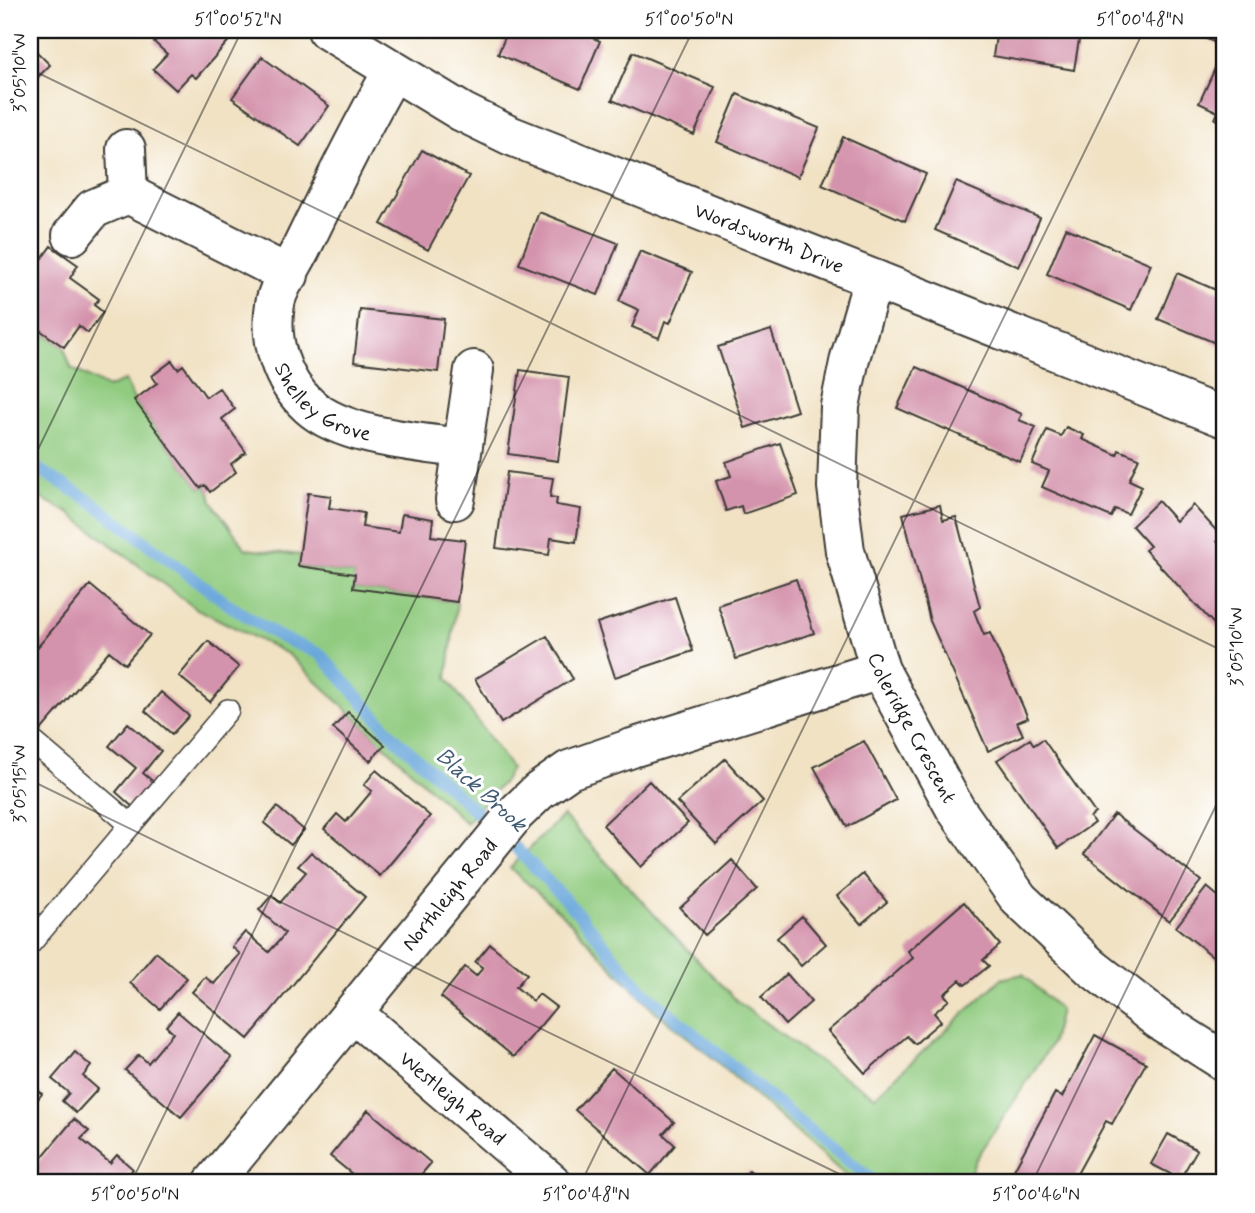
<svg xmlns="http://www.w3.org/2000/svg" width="1255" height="1213" font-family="Mynerve,sans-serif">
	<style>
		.green { fill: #90cb7f; stroke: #56744e; stroke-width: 2 }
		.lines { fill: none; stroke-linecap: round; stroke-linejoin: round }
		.stream { stroke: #6aa7db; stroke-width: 12 }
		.building { fill: #d493ac }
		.lane-casing { stroke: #3c3a35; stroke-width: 24 }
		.street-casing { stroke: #3c3a35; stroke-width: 42 }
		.lane { stroke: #fff; stroke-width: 21 }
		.street { stroke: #fff; stroke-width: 38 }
		.ticks { fill: none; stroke: #1c1c1c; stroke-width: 2; stroke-opacity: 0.45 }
		.labels { text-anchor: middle; stroke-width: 6; stroke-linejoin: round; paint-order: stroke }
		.street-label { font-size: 21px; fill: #1c1c1c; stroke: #fff }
		.water-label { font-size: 23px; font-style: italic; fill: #3f5b72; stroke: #fff }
		.neatline { fill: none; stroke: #1c1c1c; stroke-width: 2.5 }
		.ticks-label { font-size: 18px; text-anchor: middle; fill: #1c1c1c }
	</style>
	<rect width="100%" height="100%" fill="#fff"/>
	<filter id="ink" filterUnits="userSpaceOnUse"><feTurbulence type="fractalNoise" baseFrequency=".0143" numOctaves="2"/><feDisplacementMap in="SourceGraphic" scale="14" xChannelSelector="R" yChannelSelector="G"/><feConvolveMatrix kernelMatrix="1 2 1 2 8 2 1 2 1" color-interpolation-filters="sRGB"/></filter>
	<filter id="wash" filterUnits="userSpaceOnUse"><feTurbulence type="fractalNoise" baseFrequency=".00686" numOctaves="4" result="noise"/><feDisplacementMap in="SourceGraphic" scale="28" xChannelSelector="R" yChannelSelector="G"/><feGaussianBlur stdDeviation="1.57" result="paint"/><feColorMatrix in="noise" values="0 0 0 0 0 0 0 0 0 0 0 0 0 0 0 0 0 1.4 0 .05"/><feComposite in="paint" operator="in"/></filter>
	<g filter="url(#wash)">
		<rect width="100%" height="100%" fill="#f1e2c4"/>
		<path class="green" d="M30,323L64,347L71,368L108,388L125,380L134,400L200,488L205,485L210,492L212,502L246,549L300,555L299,567L355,574L354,588L457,602L447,678L511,768L505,780L466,823L288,654L195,608L69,513L41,498L30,488Z
			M563,815L663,924L738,1002L807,1054L875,1096L1001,979L1023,974L1060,1010L1052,1043L975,1161L971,1172L973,1178L986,1183H854L707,1053L650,1007L564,916L510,868Z"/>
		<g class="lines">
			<path class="stream" d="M30,464L89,500L232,607L280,637L320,654L396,739L517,849L576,911L641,989L798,1121L876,1183"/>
		</g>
		<g id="blocks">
			<path class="building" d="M165,30H224L232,37L196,78L191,74L176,90L153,69L167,54L154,42Z
				M508,30H574L600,41L580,89L498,54Z
				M997,30H1106L1104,38L1080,34L1074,70L993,56Z
				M1187,30H1225V124L1215,119L1218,112L1199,103L1225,47Z
				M30,45L50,65L30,85Z
				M633,52L715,87L694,135L612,100Z
				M262,57L329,106L300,146L232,98Z
				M737,94L819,128L798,177L717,142Z
				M843,137L926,174L905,221L822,185Z
				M422,150L469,176L428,250L381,224Z
				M956,182L1040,218L1019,267L935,230Z
				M539,212L618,243L598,295L519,264Z
				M1066,228L1151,264L1131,310L1047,274Z
				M51,246L78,265L70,278L99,299L94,305L103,312L88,333L79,326L64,347L30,323V249L42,258Z
				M640,251L692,272L670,323L665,321L659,338L632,327L639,310L619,301Z
				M1177,273L1225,294V347L1158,319Z
				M360,310L444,319L438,372L354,362Z
				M771,330L797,411L745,428L718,347Z
				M172,361L178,369L183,365L206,397L219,388L235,409L222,419L246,452L231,464L236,472L210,492L205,485L200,488L134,400L157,383L152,376Z
				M916,367L1022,414L1019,420L1036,427L1020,462L897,408Z
				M520,370L569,377L558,461L508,454Z
				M1066,427L1084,435L1082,439L1117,455L1119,450L1139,458L1129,480L1142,486L1128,514L1115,509L1111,517L1042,487L1049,471L1032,464L1047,430L1061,436Z
				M780,443L798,495L743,514L741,506L726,511L716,481L731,476L726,462Z
				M507,472L553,478L550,497L557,498L556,505L581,509L576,542L551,538L549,555L496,548Z
				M308,493L331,496L329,508L364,513L362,527L399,532L402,514L421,517L433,519L431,536L465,540L457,602L353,588L355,574L298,566Z
				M1158,501L1176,521L1193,505L1222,537L1217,541L1225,550V636L1145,550L1150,546L1132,526Z
				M940,505L943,520L956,517L980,607L974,611L978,621L984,635L990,633L1028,718L1017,722L1023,735L988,751L930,621L903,514Z
				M796,579L814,633L736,659L718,605Z
				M90,585L150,635L125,664L109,651L36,736L30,730V656Z
				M675,597L693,651L615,677L597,623Z
				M547,636L573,679L501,723L475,679Z
				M208,641L239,667L210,702L179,676Z
				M161,692L189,716L172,734L145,711Z
				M348,712L385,745L370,761L333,728Z
				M128,723L161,751L143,773L156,784L135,809L116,792L136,768L109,746Z
				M1030,739L1034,745L1043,739L1095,813L1090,817L1094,823L1058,848L997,760Z
				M864,741L896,800L847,827L814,767Z
				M725,759L763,801L716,844L677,802Z
				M376,770L430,816L380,876L324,829L337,814L346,822L372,791L364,785Z
				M649,781L688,823L641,867L603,825Z
				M277,807L304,830L291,845L264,823Z
				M1114,814L1201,881L1169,921L1084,854Z
				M311,852L365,897L248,1039L192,992L205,977L214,984L226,970L240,954L232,947L245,932L269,952L278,942L285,933L259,910L272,895L280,903L306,872L298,866Z
				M732,860L757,889L705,935L680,908Z
				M863,874L887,902L861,924L837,896Z
				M1207,887L1225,902V966L1176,927Z
				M964,902L1000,945L983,960L989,966L965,985L960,980L944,994L949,1000L934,1013L941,1021L927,1033L915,1044L907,1036L865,1073L828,1031L913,958L908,951Z
				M802,916L826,944L801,966L777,938Z
				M490,944L527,974L516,987L533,1001L539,994L556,1007L514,1057L441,997L465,967L476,976L483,968L475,962Z
				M156,952L187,978L160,1009L130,983Z
				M787,974L811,1002L785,1025L761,997Z
				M178,1012L232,1058L181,1117L125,1070L139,1055L148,1063L173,1033L166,1026Z
				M1095,1035L1146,1063L1112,1124L1106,1121L1072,1183H1007L1055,1093L1062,1097Z
				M75,1052L91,1066L83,1076L98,1089L76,1113L62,1101L69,1093L52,1079Z
				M612,1068L674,1122L663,1134L675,1145L650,1175L575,1110Z
				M30,1084L42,1094L30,1109Z
				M368,1110L431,1163L414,1183H363L330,1156Z
				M74,1119L89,1131L81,1139L110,1163L117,1155L133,1169L121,1183H50L32,1169Z
				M1168,1134L1197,1150L1180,1179L1151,1164Z
				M749,1171L763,1183H738Z"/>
		</g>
	</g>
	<g filter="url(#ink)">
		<use href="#blocks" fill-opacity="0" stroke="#3c3a35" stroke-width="2"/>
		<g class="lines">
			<g class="lane-casing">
				<path id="lane" d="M30,739L131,825
					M30,944L228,710"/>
			</g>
			<g class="street-casing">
				<g id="street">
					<path id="s1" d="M327,30L462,112L509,135L1225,418"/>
					<path id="s2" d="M393,71C360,128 331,187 302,247C295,262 277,288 275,304C269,341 281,381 309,406C343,437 417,442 461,448"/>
					<path d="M126,149L128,194"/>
					<path d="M72,235L93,209L128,194L289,275"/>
					<path id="s3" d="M876,280L867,300L850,358L840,406L837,487L845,551L880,670L955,808L1019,899L1091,967L1159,1020L1225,1062"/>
					<path d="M455,500L474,370"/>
					<path id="s4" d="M353,1013L552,1183"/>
					<path id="s5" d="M213,1183L516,813L539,791L569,770L632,748L880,670"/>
				</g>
			</g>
			<use href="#lane" class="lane"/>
			<use href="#street" class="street"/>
		</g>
	</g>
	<path class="ticks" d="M30,69L1225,652M30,466L242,30M30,780L858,1183M131,1183L693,30M581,1183L1144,30M1032,1183L1225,787"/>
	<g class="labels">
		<g class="street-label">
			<text dy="7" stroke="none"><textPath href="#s1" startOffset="490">Wordsworth Drive</textPath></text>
			<text dy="7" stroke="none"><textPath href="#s2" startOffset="382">Shelley Grove</textPath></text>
			<text dy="7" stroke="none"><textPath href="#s3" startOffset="467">Coleridge Crescent</textPath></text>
			<text dy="7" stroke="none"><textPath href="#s5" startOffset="373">Northleigh Road</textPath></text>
			<text dy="7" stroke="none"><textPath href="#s4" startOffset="131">Westleigh Road</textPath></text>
		</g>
		<g class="water-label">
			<text transform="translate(482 789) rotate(42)" y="8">Black Brook</text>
		</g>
	</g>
	<rect width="1255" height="1213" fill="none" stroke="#fff" stroke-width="77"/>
	<rect x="38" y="38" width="1178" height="1136" class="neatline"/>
	<g class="ticks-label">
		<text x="238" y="25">51°00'52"N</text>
		<text x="689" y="25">51°00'50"N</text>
		<text x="1140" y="25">51°00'48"N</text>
		<text transform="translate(19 73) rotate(-90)" y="6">3°05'10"W</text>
		<text transform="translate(1236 647) rotate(-90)" y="6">3°05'10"W</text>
		<text transform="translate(19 784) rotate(-90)" y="6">3°05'15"W</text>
		<text x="135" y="1200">51°00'50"N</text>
		<text x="586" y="1200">51°00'48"N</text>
		<text x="1036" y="1200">51°00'46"N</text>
	</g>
</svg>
